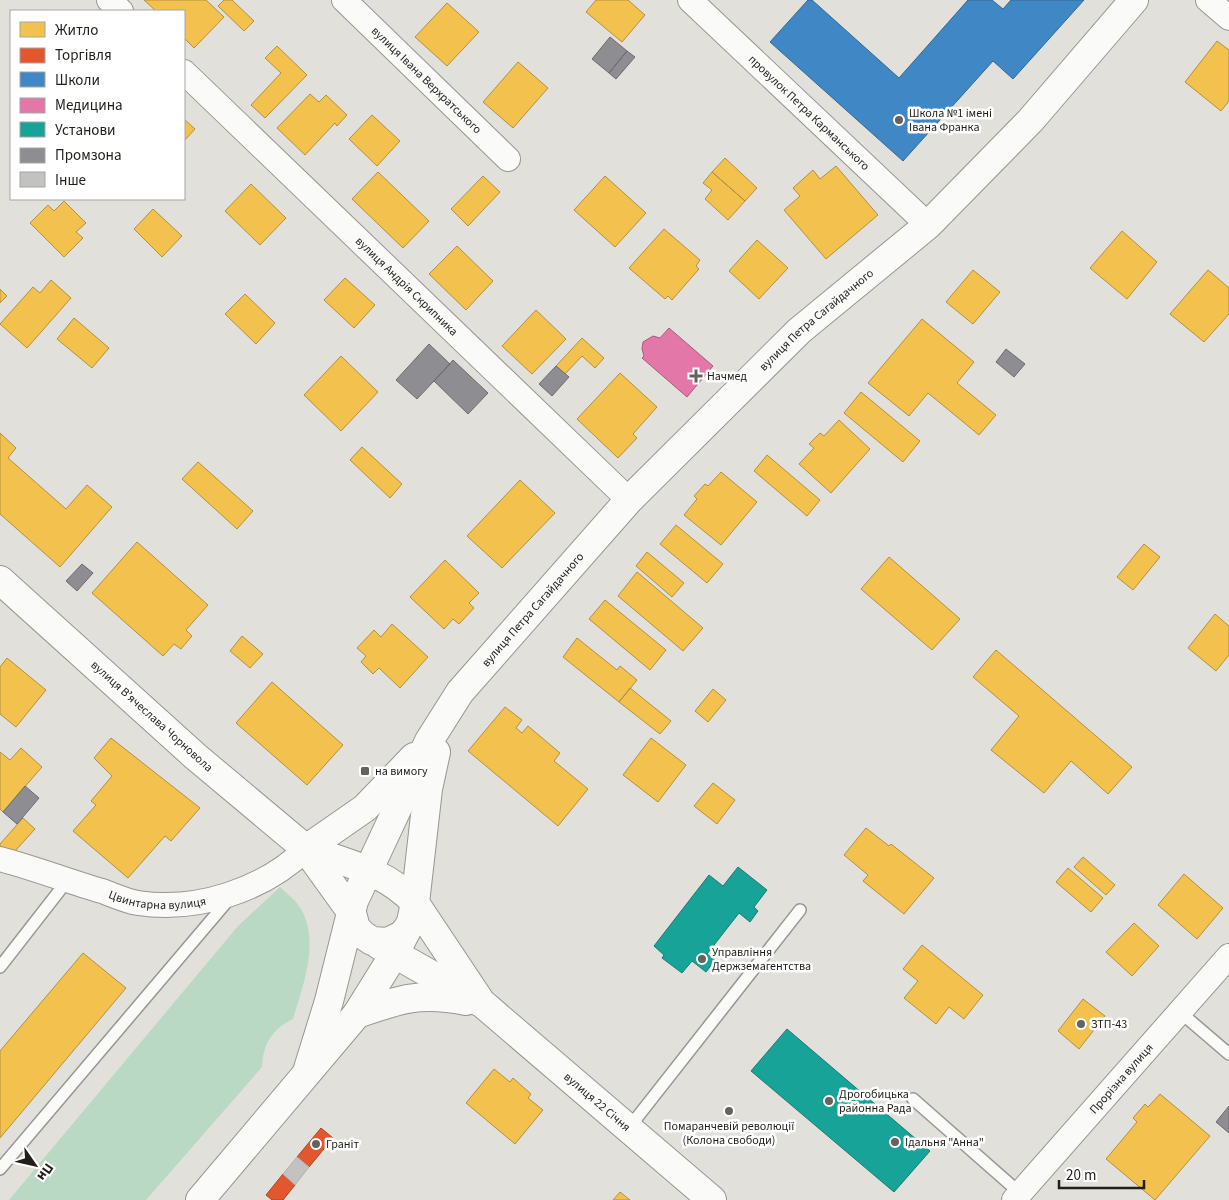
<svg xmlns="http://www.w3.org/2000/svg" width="1229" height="1200" font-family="'Source Sans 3',sans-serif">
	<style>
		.green { fill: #b9d9c5 }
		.homes { fill: #f2c14e; stroke: #b3903f }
		.shops { fill: #e4572e; stroke: #a94628 }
		.schools { fill: #3f88c5; stroke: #366892 }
		.health { fill: #e377a8; stroke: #a85d7e }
		.public { fill: #17a398; stroke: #1a7b72 }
		.industry { fill: #8d8d92; stroke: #6c6c6e }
		.building { fill: #c3c2c1; stroke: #b2b1b0 }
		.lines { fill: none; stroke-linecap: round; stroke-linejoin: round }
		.lane-casing { stroke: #979691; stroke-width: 14 }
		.street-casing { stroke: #979691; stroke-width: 26 }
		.secondary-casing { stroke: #979691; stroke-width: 30 }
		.lane { stroke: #fafaf9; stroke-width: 11 }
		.street { stroke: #fafaf9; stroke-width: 24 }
		.secondary { stroke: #fafaf9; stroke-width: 28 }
		.poi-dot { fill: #64635e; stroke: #fff; stroke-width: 2 }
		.labels { text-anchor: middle; stroke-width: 5; stroke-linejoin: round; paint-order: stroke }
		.street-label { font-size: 12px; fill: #201f1b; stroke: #fff }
		.poi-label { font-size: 12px; fill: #201f1b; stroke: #fff; text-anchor: start }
	</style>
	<rect width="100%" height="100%" fill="#e1e0da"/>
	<path class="green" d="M280,887C287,894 296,900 301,909C320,943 303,985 293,1019C272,1029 263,1044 262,1067L146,1200H9L238,926Z"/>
	<path class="homes" d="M144,0H206L224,17L194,48L184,38V11H156Z
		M224,0H232L254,21L244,31L218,6Z
		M596,0H628L645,15L622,42L586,12Z
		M447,3L479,32L447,66L415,37Z
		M1217,41L1229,50V101L1221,111L1185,82Z
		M277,46L307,75L265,118L251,105L281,73L265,58Z
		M518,62L548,88L513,128L483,102Z
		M310,94L319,102L326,95L347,115L337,126L335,123L305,155L277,128Z
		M372,115L400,141L377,166L349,139Z
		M184,119L195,129L184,141Z
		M725,158L757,188L745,201L712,172Z
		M836,166L878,215L826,259L784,210L800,196L793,188L813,170L820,179Z
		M378,172L429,221L403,248L352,199Z
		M712,172L745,201L728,220L705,199L712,190L703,183Z
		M483,176L500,192L468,226L451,209Z
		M605,176L646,213L615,247L574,210Z
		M251,184L286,218L260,245L225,211Z
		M64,201L86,223L76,232L83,238L64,257L30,223L48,205L54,211Z
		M153,209L182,236L162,257L134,229Z
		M664,229L700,260L696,266L699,269L672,300L668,296L665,299L629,268Z
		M1122,231L1157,262L1127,299L1090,268Z
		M757,240L788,268L759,299L729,271Z
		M457,246L493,281L466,310L429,274Z
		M973,270L1000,292L973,324L946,302Z
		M1208,270L1229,288V314L1204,342L1170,314Z
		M345,278L375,305L354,328L324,300Z
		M51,280L71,298L27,348L0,324L33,287L40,293Z
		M0,289L7,296L0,303Z
		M245,294L275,323L256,344L225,314Z
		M536,310L566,339L532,374L502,346Z
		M74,318L109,348L92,368L57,339Z
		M922,319L974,362L957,383L996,415L979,435L928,393L909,416L868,383Z
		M582,338L604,358L595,368L582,356L565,374L556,366Z
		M341,356L378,392L341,431L304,395Z
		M620,373L657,407L633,434L637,438L618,458L577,419Z
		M861,392L920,441L903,462L844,413Z
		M839,420L870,449L831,493L799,464L814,448L809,444L820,433L824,436Z
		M0,433L16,448L8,458L66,509L87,485L112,507L60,567L0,514Z
		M362,447L402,484L390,498L350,460Z
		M767,455L820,500L807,516L754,471Z
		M198,462L253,511L237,529L182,479Z
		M721,472L757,502L721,545L684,515L697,499L694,496L705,484L708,486Z
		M520,480L555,513L502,568L467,536Z
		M676,525L723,564L707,583L660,544Z
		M137,542L208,605L186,630L192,636L181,649L174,644L163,656L92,593Z
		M1144,544L1160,557L1133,590L1117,577Z
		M647,552L684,583L672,597L636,566Z
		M889,557L960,619L932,650L861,589Z
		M445,560L479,593L469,603L474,608L459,624L453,619L444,629L410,597Z
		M637,572L703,628L683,651L618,596Z
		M605,600L666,650L650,670L589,619Z
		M1215,614L1229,626V655L1216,671L1188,648Z
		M392,624L428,657L400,688L379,668L373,674L361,662L366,656L357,648L374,630L381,637Z
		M242,636L263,654L250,668L230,651Z
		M577,638L617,670L620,666L637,680L619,702L563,657Z
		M996,650L1132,767L1108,794L1071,761L1044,793L991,750L1019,716L973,677Z
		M7,658L46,690L16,727L0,714V667Z
		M272,682L343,745L307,785L236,723Z
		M630,688L671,721L660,734L619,702Z
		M713,689L726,700L708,722L695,711Z
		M505,707L522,720L516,728L522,733L528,726L560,753L554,761L588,789L558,826L468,751Z
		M111,738L200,808L171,841L165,836L128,878L73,831L96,805L91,801L112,776L94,758Z
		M651,738L686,765L658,802L623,775Z
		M21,748L42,767L3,812L0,809V752L10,760Z
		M713,783L735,800L717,824L694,806Z
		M23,818L35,829L15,851L0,847V844Z
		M866,828L889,846L891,844L934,878L904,914L863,881L868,875L844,855Z
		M1083,857L1115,885L1106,895L1074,867Z
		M1068,868L1103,898L1091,912L1056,882Z
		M1184,874L1223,908L1197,939L1158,905Z
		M1134,923L1159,946L1132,976L1106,952Z
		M922,945L983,995L964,1019L949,1007L936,1024L904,998L918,981L903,969Z
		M83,953L126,988L0,1138V1051Z
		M1083,999L1105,1016L1079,1049L1058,1031Z
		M494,1069L510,1082L513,1078L531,1094L528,1098L543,1110L515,1144L466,1103Z
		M1160,1094L1210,1136L1155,1200L1106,1159L1137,1122L1133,1118L1145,1104L1148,1107Z
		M620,1192L630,1200H613Z"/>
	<path class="shops" d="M321,1128L333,1138L309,1167L297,1157Z
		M283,1174L295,1185L283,1200H272L266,1195Z"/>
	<path class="schools" d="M808,0H812L899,78L968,0H992L1003,9L1011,0H1084L1013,79L993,61L903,161L770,42Z"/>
	<path class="health" d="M669,328L713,366L687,397L642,358L644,356L642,349L643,342L653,336L660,338Z"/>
	<path class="public" d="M738,867L767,890L754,907L758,911L750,922L739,913L707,954L715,960L706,972L692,961L682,973L662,958L664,955L654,946L709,875L723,886Z
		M787,1029L930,1151L894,1192L751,1071Z"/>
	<path class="industry" d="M610,37L627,51L609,73L592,59Z
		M627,51L635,57L616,79L609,73Z
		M429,344L450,364L417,399L396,380Z
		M1006,349L1025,364L1014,377L996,362Z
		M453,360L488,393L468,414L434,381Z
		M556,366L569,377L552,396L539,384Z
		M82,564L93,573L77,591L66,581Z
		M25,786L39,798L17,824L3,812Z
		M1229,1106V1133L1216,1122Z"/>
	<path class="building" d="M297,1157L309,1167L295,1185L283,1174Z"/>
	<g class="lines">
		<g class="lane-casing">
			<path id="lane" d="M0,967L67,881
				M1180,1012L1229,1054
				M913,1099L1020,1193
				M628,1129L800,910
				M0,1169L230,898"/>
		</g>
		<g class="street-casing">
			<g id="street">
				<path d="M109,0L121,11"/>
				<path id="s1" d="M344,0L508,159"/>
				<path id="s2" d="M690,0L928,225"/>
				<path d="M1208,0L1229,18"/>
				<path id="s3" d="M184,72L629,500"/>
				<path id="s4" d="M0,859C34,868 68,881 102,891C113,895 126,901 138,903C197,912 264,890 306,849"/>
				<path id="s5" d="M1014,1200L1229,956"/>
			</g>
		</g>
		<g class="secondary-casing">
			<g id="secondary">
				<path d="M0,580L195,756L306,849L352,913L356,928L363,935L372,941L388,942L402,935L407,929"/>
				<path d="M306,849C344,862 388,872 415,903L479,999"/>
				<path d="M306,849L365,808L414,757"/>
				<path id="s6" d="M379,945L483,1004L712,1200"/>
				<path d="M357,1014C400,999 420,992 466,1001"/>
				<path id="s7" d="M307,1072L329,1001L354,901L429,741L460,692L629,500L799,331L928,225L1030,121L1134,0"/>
				<path d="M200,1200L357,1014L395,953L411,922L415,903L428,789L436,752"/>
			</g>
		</g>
		<use href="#lane" class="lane"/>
		<use href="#street" class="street"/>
		<use href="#secondary" class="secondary"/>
	</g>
	<g class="poi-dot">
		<circle cx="899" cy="120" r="5"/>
		<path d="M693.5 368.5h5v5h5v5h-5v5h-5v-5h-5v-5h5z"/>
		<rect x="360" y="766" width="10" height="10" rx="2.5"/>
		<circle cx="702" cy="959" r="5"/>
		<circle cx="1081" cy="1024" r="5"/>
		<circle cx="829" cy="1101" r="5"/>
		<circle cx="729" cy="1111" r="5"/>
		<circle cx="895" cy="1142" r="5"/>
		<circle cx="316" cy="1144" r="5"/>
	</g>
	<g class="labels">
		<g class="street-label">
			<text dy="4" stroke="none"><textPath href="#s1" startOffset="115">вулиця Івана Верхратського</textPath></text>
			<text dy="4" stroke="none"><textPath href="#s2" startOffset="164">провулок Петра Карманського</textPath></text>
			<text dy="4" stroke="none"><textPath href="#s3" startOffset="309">вулиця Андрія Скрипника</textPath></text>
			<text dy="4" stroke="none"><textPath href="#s7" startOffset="928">вулиця Петра Сагайдачного</textPath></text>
			<text dy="4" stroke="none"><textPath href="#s7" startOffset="522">вулиця Петра Сагайдачного</textPath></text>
			<text transform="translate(152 716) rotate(42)" y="4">вулиця Вʼячеслава Чорновола</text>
			<text dy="4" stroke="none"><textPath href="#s4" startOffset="164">Цвинтарна вулиця</textPath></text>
			<text dy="4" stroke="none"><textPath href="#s5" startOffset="162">Прорізна вулиця</textPath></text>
			<text dy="4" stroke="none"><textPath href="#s6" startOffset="270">вулиця 22 Січня</textPath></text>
		</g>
		<g class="poi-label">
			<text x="909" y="117">Школа №1 імені<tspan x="909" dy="14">Івана Франка</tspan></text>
			<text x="707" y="380">Начмед</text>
			<text x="375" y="775">на вимогу</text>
			<text x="712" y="956">Управління<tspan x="712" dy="14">Держземагентства</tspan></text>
			<text x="1091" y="1028">ЗТП-43</text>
			<text x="839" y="1098">Дрогобицька<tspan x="839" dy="14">районна Рада</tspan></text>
			<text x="729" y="1130" text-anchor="middle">Помаранчевій революції<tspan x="729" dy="14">(Колона свободи)</tspan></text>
			<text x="905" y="1146">Ідальня "Анна"</text>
			<text x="326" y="1148">Граніт</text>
		</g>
	</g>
	<rect x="10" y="10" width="175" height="190" fill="#ffffff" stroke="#a6a5a4"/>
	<rect x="20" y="22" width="25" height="15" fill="#f2c14e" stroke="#a6a5a4"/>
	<text x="55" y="35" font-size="15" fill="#201f1b">Житло</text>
	<rect x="20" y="48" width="25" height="15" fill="#e4572e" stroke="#a6a5a4"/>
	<text x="55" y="60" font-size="15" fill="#201f1b">Торгівля</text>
	<rect x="20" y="72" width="25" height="15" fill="#3f88c5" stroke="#a6a5a4"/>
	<text x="55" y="85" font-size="15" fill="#201f1b">Школи</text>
	<rect x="20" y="98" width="25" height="15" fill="#e377a8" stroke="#a6a5a4"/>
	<text x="55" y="110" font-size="15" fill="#201f1b">Медицина</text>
	<rect x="20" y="122" width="25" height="15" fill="#17a398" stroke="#a6a5a4"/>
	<text x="55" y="135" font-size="15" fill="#201f1b">Установи</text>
	<rect x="20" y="148" width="25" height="15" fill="#8d8d92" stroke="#a6a5a4"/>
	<text x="55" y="160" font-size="15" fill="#201f1b">Промзона</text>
	<rect x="20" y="172" width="25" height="15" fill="#c3c2c1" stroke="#a6a5a4"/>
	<text x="55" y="185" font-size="15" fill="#201f1b">Інше</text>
	<g transform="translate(35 1165) rotate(124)" stroke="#ffffff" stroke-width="4" paint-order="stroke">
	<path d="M0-4L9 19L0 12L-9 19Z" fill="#201f1b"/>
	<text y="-8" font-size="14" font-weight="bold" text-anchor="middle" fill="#201f1b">Пн</text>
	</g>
	<path d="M1059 1180v8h85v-8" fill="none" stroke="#201f1b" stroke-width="2.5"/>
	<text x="1066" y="1180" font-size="15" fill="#201f1b" stroke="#ffffff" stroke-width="4" paint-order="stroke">20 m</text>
</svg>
